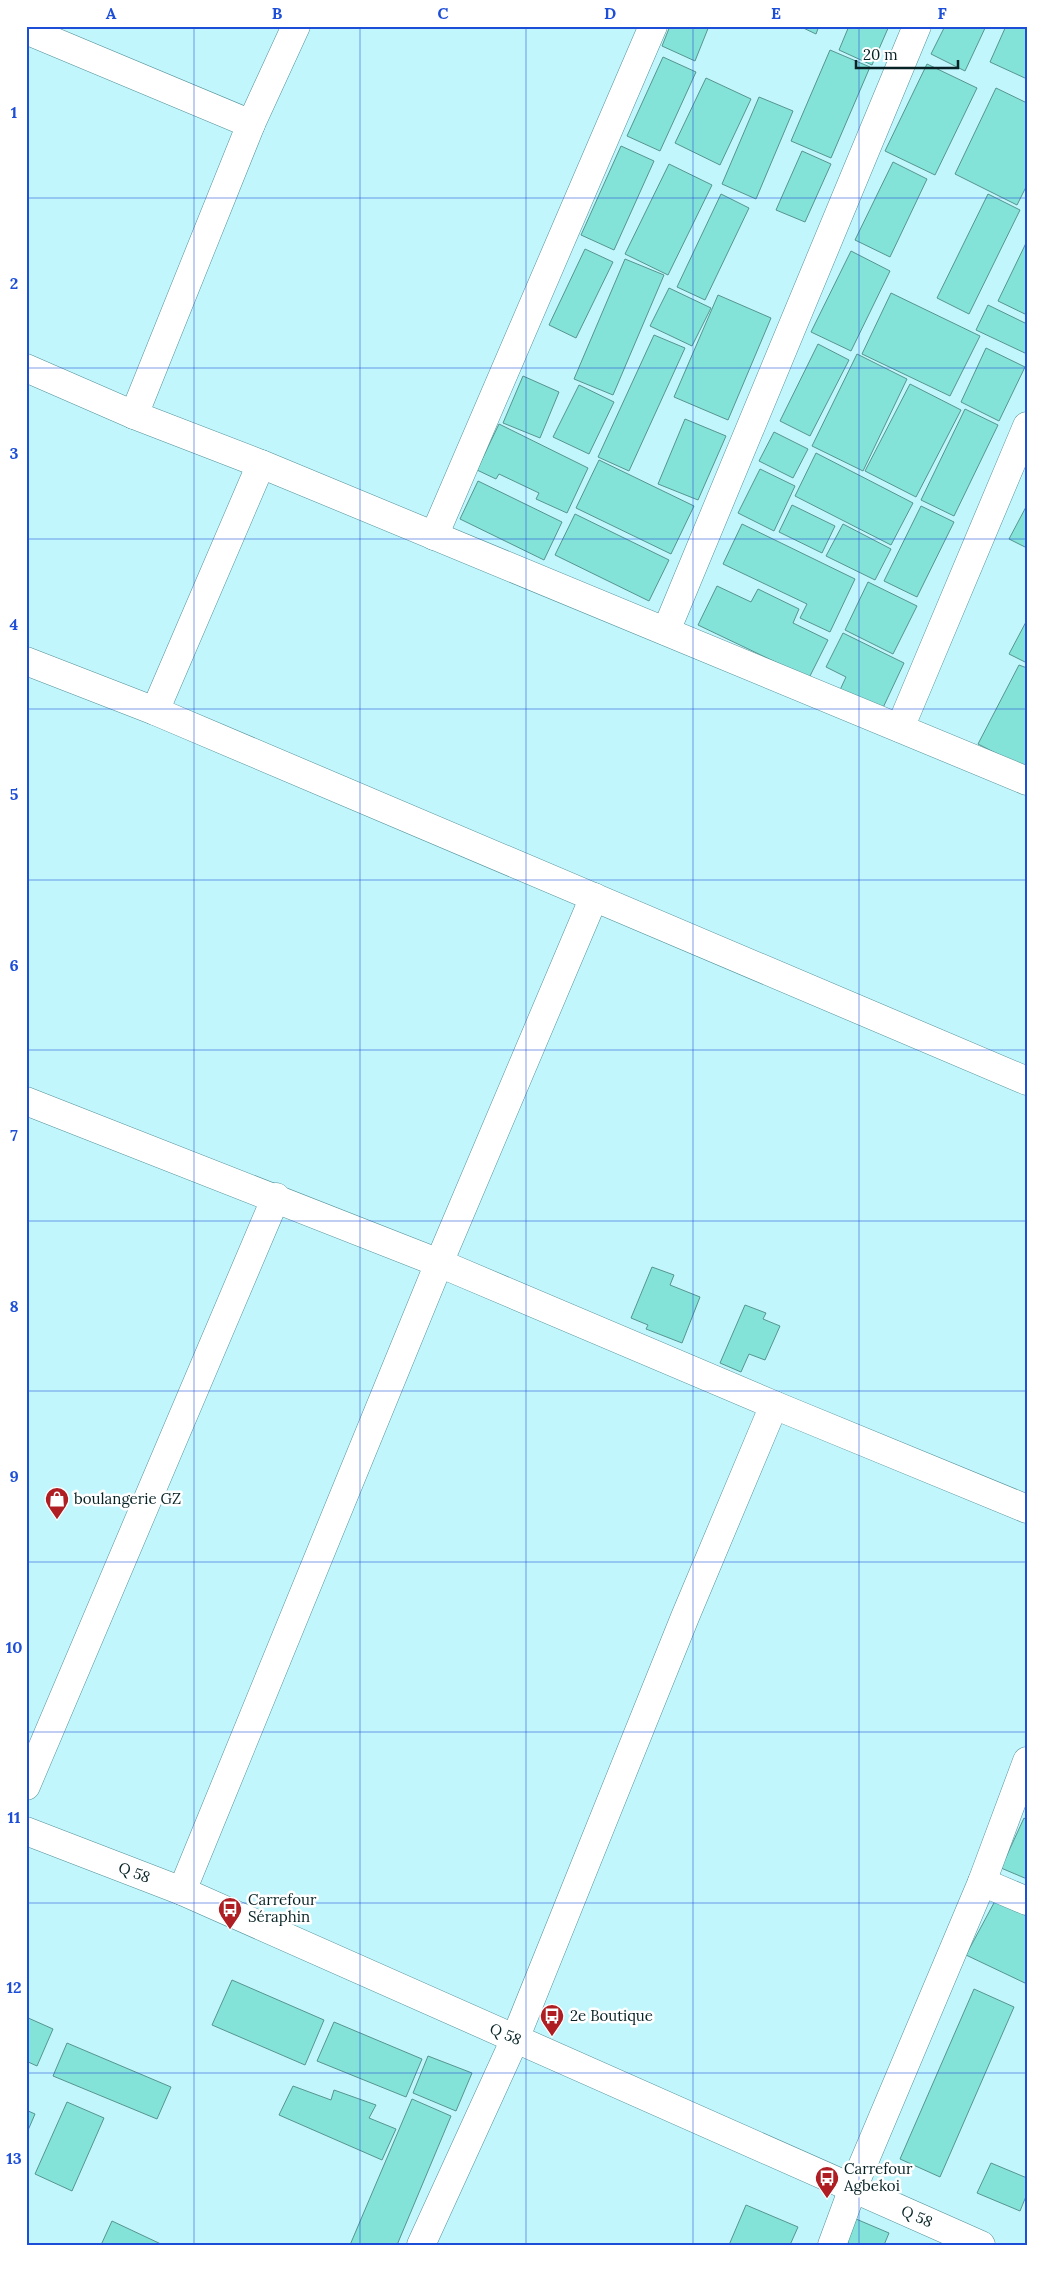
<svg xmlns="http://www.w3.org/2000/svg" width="1053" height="2271" font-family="Lora,serif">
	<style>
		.building { fill: #83e3d8; stroke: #56958e }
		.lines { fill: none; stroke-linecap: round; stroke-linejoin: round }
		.minor-casing { stroke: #529199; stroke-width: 29 }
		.minor { stroke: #fff; stroke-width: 28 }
		.grid { fill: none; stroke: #1d4ed8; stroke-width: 1; stroke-opacity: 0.55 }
		.labels { text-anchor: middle; stroke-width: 5; stroke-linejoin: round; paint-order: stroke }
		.poi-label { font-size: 15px; fill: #062225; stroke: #fff; text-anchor: start }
		.street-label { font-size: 15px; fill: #062225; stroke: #fff }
		.neatline { fill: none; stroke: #1d4ed8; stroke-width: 2 }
		.grid-label { font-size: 16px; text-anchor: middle; font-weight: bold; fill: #1d4ed8 }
	</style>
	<rect width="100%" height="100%" fill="#c2f6fd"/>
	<path class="building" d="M670,26H709L695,61L662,46Z
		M799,26H819L816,34Z
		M849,26H889L872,65L839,50Z
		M945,26H986L965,71L931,54Z
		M1006,26H1027V79L990,62Z
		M830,50L870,67L831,158L791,141Z
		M663,57L696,72L660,151L627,136Z
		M927,64L977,88L935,175L885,151Z
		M706,78L751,99L720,165L675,143Z
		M996,88L1027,103V185L1017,205L955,174Z
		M759,97L793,111L756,199L722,184Z
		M621,146L654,161L614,250L581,235Z
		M802,151L831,164L805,222L776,210Z
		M893,162L927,179L890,257L855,240Z
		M669,164L712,185L668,275L625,254Z
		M721,194L749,208L705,300L677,287Z
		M988,194L1020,210L969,314L937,298Z
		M1027,241V315L998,301Z
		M585,249L613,262L576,338L549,325Z
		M851,251L890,271L851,351L811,332Z
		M625,259L664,275L613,395L574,379Z
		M669,288L711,308L692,346L650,326Z
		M891,293L980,336L950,396L862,354Z
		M718,295L771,318L728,420L674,397Z
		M988,305L1027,324V354L976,330Z
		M654,335L685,348L629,471L598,457Z
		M818,344L849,360L810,436L780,421Z
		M986,348L1025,367L999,421L961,402Z
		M857,354L907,379L863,471L812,446Z
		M523,376L559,392L540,438L503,423Z
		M910,384L961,410L916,497L865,471Z
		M579,385L614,402L589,454L553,437Z
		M965,409L998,425L954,516L921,500Z
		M685,419L726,436L698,500L658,484Z
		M499,424L588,468L567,513L536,499L539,493L499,474L496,479L477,470Z
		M774,432L808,449L793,478L759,461Z
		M816,453L913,503L891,545L795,496Z
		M599,460L694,506L671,554L576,508Z
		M760,469L795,486L774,531L738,513Z
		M478,481L562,522L544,560L460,519Z
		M792,505L835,526L822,553L779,532Z
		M1027,505V548L1009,539Z
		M921,506L954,522L917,597L884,581Z
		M575,514L669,560L649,601L555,555Z
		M742,524L855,579L830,632L800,618L807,604L723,564Z
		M843,524L891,549L875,580L826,556Z
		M868,582L917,606L893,654L845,630Z
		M717,586L751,602L758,589L799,609L793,623L828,640L809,678L698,625Z
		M1027,620V663L1009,654Z
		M843,633L904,663L881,712L839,692L846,677L826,667Z
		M1019,665L1027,668V769L978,744Z
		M652,1267L674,1275L670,1285L700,1297L682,1343L646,1329L648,1325L631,1318Z
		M745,1305L766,1313L763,1319L780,1326L765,1360L749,1354L741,1372L720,1363Z
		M1024,1818L1027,1820V1879L1001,1868Z
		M995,1901L1027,1916V1984L966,1955Z
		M232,1980L324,2020L305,2065L212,2025Z
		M974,1989L1014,2007L940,2177L900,2159Z
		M26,2017L53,2029L37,2066L26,2061Z
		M334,2022L422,2059L406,2097L317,2061Z
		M67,2043L171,2087L157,2119L53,2076Z
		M428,2056L472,2073L456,2111L413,2093Z
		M293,2086L331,2100L334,2090L376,2105L369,2118L396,2129L382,2160L279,2115Z
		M412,2099L451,2116L397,2245H350Z
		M67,2102L104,2118L72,2191L35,2174Z
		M26,2110L35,2114L26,2135Z
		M991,2163L1027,2178V2194L1020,2211L977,2193Z
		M746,2205L798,2227L790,2245H729Z
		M856,2219L889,2233L884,2245H853L846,2242Z
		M112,2221L163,2245H101Z"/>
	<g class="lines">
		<g class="minor-casing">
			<g id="minor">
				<path d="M26,30L251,124"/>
				<path d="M26,368L134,415L261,464L1027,781"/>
				<path d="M134,415L251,124L296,26"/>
				<path d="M434,536L653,26"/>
				<path d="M666,631L917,26"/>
				<path d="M26,661L155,711L1027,1081"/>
				<path d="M155,711L261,464"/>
				<path d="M900,728L1027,426"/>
				<path d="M26,1101L439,1263L774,1405L1027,1509"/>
				<path d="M26,1786L276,1197"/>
				<path id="s1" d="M26,1831L182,1891L981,2245"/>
				<path d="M982,1882L1027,1901"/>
				<path d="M182,1891L439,1263L594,897"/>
				<path d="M421,2245L515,2039L685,1617L774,1405"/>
				<path d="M832,2245L853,2188L982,1882L1027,1761"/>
			</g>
		</g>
		<use href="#minor" class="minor"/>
	</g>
	<path class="grid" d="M194,26V2245M360,26V2245M526,26V2245M693,26V2245M859,26V2245M26,198H1027M26,368H1027M26,539H1027M26,709H1027M26,880H1027M26,1050H1027M26,1221H1027M26,1391H1027M26,1562H1027M26,1732H1027M26,1903H1027M26,2073H1027"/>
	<defs>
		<g id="shop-pin" transform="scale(1.25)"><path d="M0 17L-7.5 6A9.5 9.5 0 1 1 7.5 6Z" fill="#af1e22" stroke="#fff"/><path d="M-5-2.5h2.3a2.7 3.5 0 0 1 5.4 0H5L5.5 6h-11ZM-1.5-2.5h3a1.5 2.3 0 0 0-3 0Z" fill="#fff"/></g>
		<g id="bus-pin" transform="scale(1.25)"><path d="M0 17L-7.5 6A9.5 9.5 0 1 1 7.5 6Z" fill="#af1e22" stroke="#fff"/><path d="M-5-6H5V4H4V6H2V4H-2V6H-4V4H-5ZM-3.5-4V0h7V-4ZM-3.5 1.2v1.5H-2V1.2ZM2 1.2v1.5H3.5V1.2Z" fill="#fff"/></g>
	</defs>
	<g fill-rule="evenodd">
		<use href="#shop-pin" x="57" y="1499"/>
		<use href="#bus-pin" x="230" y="1909"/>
		<use href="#bus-pin" x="552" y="2016"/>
		<use href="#bus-pin" x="827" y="2178"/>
	</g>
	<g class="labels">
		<g class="poi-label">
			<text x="74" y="1504">boulangerie GZ</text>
			<text x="248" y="1905">Carrefour<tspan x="248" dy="17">Séraphin</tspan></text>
			<text x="570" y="2021">2e Boutique</text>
			<text x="844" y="2174">Carrefour<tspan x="844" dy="17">Agbekoi</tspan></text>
		</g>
		<g class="street-label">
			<text dy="5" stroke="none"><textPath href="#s1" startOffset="116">Q 58</textPath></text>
			<text dy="5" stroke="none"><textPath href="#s1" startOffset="521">Q 58</textPath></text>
			<text dy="5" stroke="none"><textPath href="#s1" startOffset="971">Q 58</textPath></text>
		</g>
	</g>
	<rect width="1053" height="2271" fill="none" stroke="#ffffff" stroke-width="55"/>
	<path d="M856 60v8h102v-8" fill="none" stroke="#062225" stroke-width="2.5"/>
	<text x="863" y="60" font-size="15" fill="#062225" stroke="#ffffff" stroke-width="4" paint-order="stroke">20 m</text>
	<rect x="28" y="28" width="998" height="2216" class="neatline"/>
	<g class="grid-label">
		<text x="111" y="19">A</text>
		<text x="277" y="19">B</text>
		<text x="443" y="19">C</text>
		<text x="610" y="19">D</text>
		<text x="776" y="19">E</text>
		<text x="942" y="19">F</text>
		<text x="14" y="118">1</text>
		<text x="14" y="289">2</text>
		<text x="14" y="459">3</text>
		<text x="14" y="630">4</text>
		<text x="14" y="800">5</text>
		<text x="14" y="971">6</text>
		<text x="14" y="1141">7</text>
		<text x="14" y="1312">8</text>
		<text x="14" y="1482">9</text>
		<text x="14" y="1653">10</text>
		<text x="14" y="1823">11</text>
		<text x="14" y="1993">12</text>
		<text x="14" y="2164">13</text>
	</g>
</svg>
